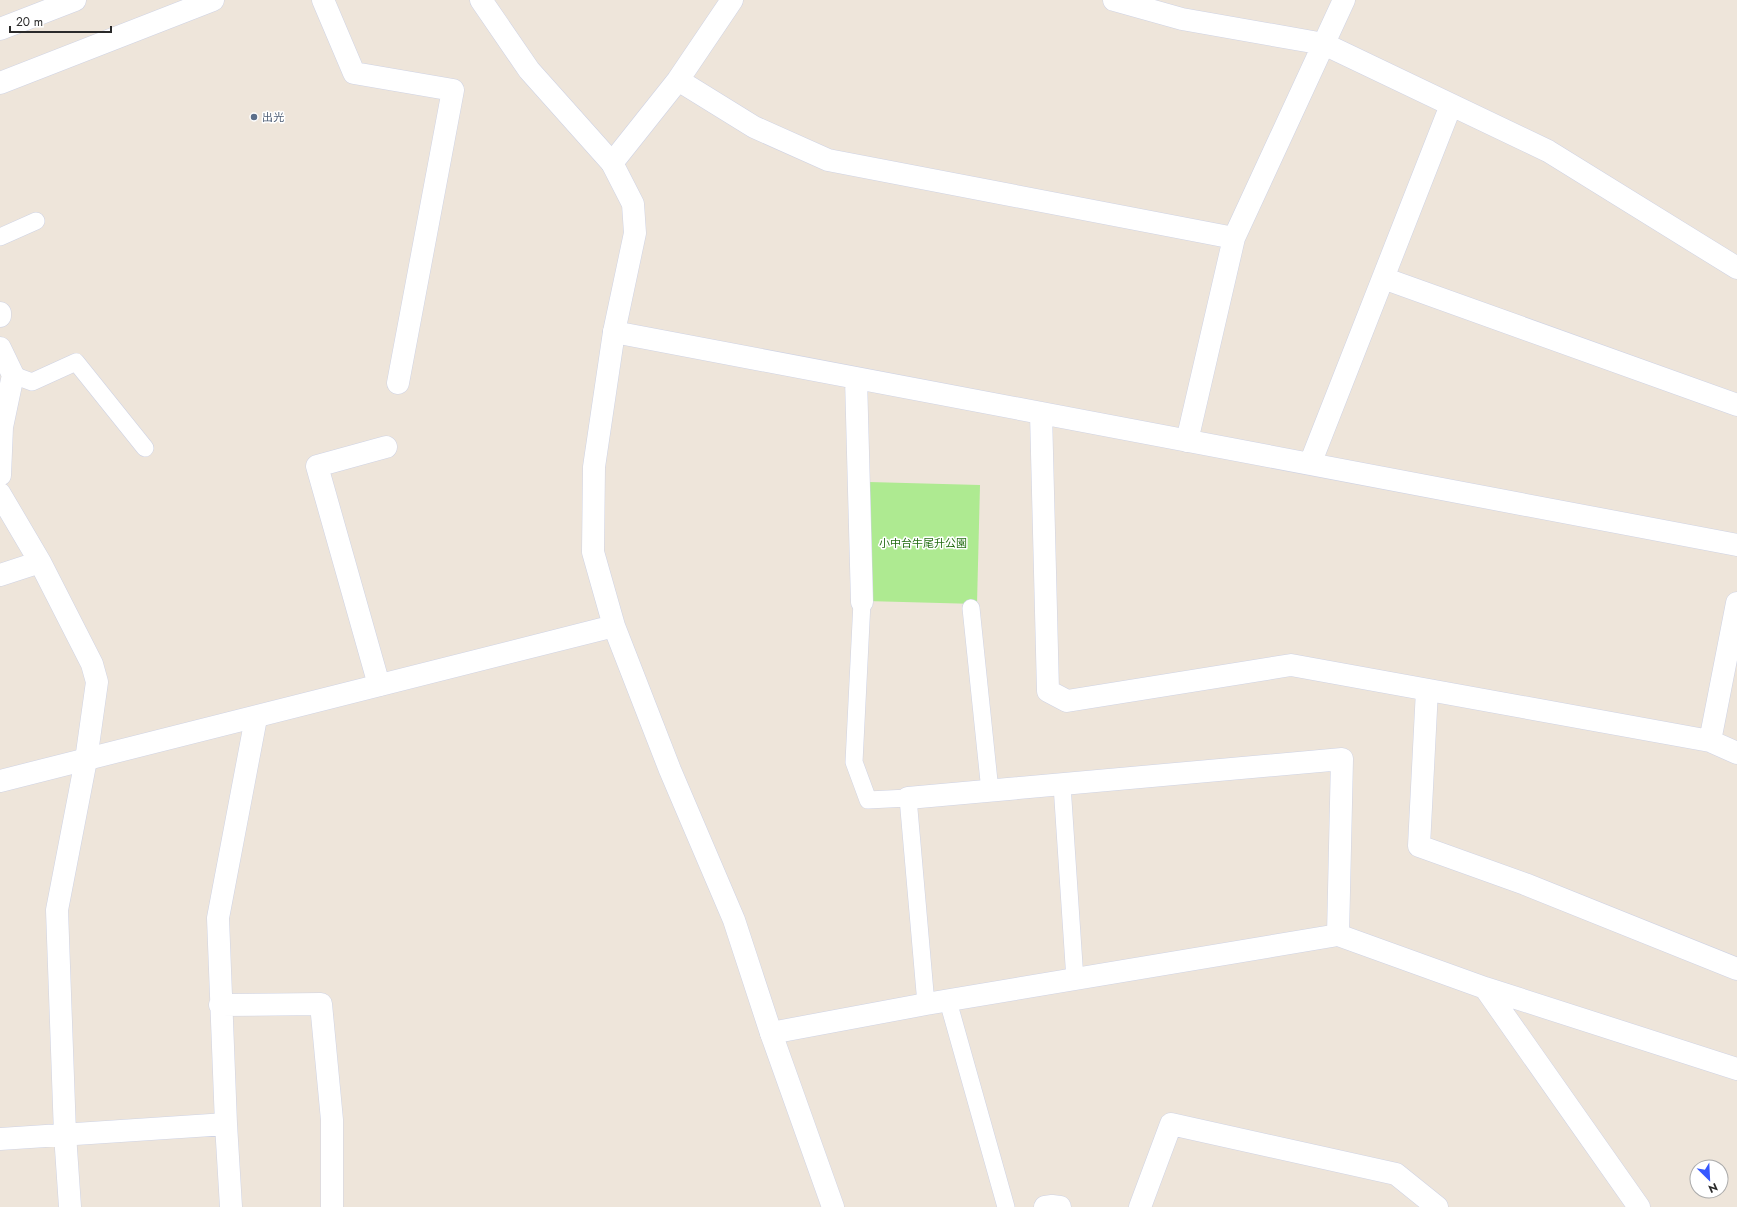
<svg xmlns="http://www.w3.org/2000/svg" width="1737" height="1207" font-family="Jost,'Noto Sans JP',sans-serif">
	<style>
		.green { fill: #aeea91 }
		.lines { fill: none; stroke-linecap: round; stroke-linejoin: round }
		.lane-casing { stroke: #cfd3e4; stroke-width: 18 }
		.street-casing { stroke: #cfd3e4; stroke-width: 23 }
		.secondary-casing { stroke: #cfd3e4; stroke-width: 23 }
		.lane { stroke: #fff; stroke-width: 17 }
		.street { stroke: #fff; stroke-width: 22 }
		.secondary { stroke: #fff; stroke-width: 22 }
		.service-dot { fill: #5c6f8a; stroke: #fff; stroke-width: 1.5 }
		.labels { text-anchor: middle; stroke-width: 3; stroke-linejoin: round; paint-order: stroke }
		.service-label { font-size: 11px; fill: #4e5e75; stroke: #fff; text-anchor: start }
		.park-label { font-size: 11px; fill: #246e13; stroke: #fff }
	</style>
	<rect width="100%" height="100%" fill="#eee5da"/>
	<path class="green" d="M869,482L980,485L977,604L866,601Z"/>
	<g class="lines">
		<g class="lane-casing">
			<path id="lane" d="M0,237L36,221
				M13,375L32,382L76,362L145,448
				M862,602L854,762L868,800L908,798L926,1004
				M971,608L990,791
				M1062,785L1075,980
				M948,1001L1006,1207"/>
		</g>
		<g class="street-casing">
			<path id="street" d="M323,0L354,73L453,90L398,383
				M1114,0L1182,19L1324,44L1548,151L1737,268
				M678,80L754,127L828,160L1234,238
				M612,163L678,80L732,0
				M1383,278L1737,405
				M0,313V316
				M614,332L1737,545
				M0,348L13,375L2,427L0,475
				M856,378L862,602
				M1041,413L1048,691L1067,701L1291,665L1710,741
				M1187,441L1234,238L1344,0
				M1310,464L1451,105
				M0,494L40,562L92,664L97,682L86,760L57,910L65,1134L70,1207
				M0,575L40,562
				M1737,603L1710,741L1737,753
				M379,685L317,466L386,447
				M1427,690L1419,846L1525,884L1737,969
				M908,798L1342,759L1338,935
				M1485,988L1639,1207
				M220,1005L321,1004L332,1120V1207
				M771,1033L926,1004L1338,935L1485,988L1737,1069
				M0,1139L226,1124
				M231,1207L226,1124L218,918L256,718
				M1045,1207L1052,1206L1060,1207
				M1140,1207L1171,1124L1396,1174L1437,1207"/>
		</g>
		<g class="secondary-casing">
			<path id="secondary" d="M481,0L529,70L612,163L633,204L635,233L614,332L594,467L593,552L614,626L670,770L734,920L771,1033L833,1207
				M0,29L75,0
				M0,83L213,0
				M0,781L614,626"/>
		</g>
		<use href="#lane" class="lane"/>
		<use href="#street" class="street"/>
		<use href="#secondary" class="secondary"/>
	</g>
	<circle class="service-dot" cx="254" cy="117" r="4"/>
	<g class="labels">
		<g class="service-label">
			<text x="262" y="121">出光</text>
		</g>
		<g class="park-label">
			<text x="923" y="547">小中台牛尾升公園</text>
		</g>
	</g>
	<g transform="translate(1709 1179) rotate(156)"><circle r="19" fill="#ffffff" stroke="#aaaaaa"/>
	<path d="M0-3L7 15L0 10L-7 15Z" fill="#3658ff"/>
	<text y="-6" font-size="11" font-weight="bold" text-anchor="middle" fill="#2a2a2a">N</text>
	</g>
	<path d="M10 26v6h101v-6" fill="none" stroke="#2a2a2a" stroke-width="2"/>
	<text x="16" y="26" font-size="12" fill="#2a2a2a" stroke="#ffffff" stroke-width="3" paint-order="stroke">20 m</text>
</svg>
